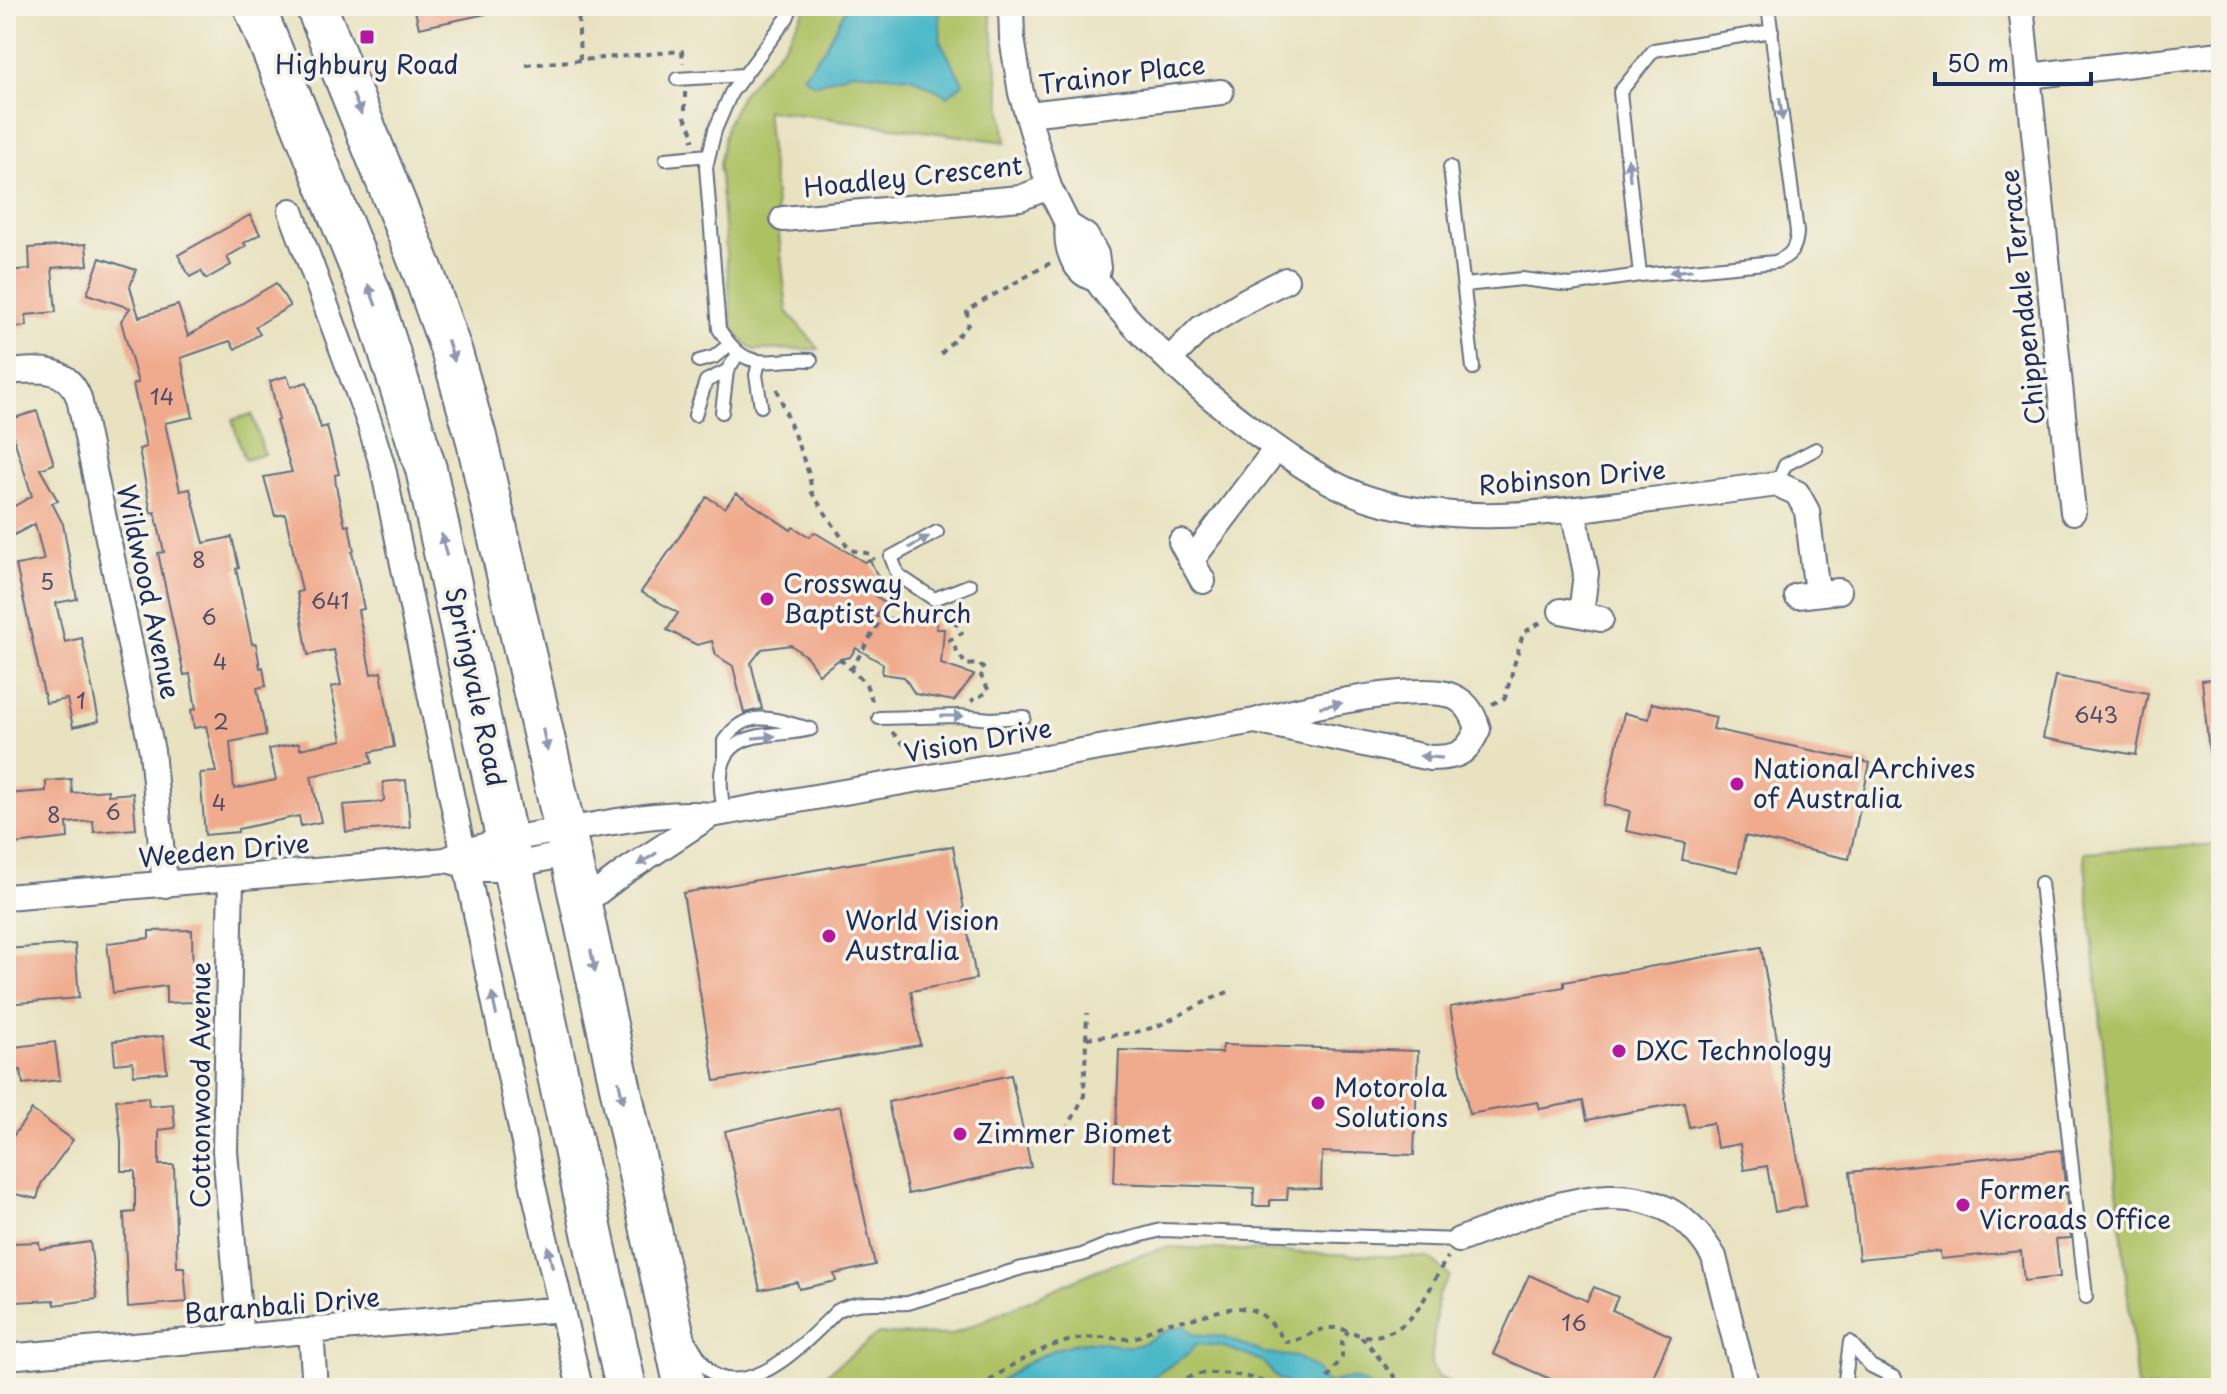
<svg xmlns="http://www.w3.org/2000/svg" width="2227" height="1394" font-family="'Playpen Sans',sans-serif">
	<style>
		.green { fill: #adc164; stroke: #647861; stroke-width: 2 }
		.water { fill: #4cb8c8; stroke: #347493; stroke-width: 2 }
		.building { fill: #f0aa8d }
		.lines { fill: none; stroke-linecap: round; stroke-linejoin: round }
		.service-casing { stroke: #636e80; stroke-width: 16 }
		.minor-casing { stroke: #636e80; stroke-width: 28 }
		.trunk-casing { stroke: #636e80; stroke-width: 44 }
		.path { stroke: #636e80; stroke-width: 4; stroke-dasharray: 6 6; stroke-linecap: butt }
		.service { stroke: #fff; stroke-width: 12 }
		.minor { stroke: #fff; stroke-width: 24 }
		.trunk { stroke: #fff; stroke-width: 40 }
		.oneway { fill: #8d97ae }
		.poi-dot { fill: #b5179e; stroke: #f7f3e8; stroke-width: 3 }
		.labels { text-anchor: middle; stroke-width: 7; stroke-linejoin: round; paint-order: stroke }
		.number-label { font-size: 22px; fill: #504e6a }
		.poi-label { font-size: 26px; fill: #1b2f5e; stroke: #f7f3e8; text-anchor: start }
		.street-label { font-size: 26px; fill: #1b2f5e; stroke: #f7f3e8 }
	</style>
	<rect width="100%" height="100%" fill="#f7f3e8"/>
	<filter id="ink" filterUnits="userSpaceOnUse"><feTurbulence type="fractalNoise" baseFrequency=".0125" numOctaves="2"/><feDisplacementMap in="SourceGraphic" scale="16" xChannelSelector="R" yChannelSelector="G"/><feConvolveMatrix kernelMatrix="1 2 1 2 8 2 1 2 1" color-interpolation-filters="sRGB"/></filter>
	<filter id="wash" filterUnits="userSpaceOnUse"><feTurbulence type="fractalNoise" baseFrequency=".006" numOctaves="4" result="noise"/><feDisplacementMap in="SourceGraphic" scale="32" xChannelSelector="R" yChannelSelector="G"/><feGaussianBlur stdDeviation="1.8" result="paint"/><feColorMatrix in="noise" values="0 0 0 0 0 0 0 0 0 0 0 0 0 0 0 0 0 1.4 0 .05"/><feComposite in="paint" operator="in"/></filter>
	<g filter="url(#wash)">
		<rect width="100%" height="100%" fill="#e8e2c0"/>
		<path class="green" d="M807,6H989L1006,142L766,110L787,311L819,349L754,350L740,339L732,326L719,164L727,125L741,95L784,45Z
			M252,414L264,454L245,460L232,420Z
			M2221,844V1388H2137L2084,852Z
			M1166,1247L1429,1258L1450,1276L1438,1295L1431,1365L1439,1377L1463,1388H808L878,1334L951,1335L1099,1269Z"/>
		<path class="water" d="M847,6H939L941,43L963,83L948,96L911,77L852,72L815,85L803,76L826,46Z
			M1185,1326L1191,1334L1223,1337L1264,1353L1296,1357L1315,1368L1327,1384C1349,1377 1352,1375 1372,1388H1299L1279,1380L1262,1361L1221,1346L1196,1344L1189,1353L1137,1388H990C1017,1368 1050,1346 1084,1342C1098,1340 1125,1348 1134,1346C1153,1342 1164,1327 1185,1326Z"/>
		<g id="blocks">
			<path class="building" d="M414,6H485L486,14L419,28Z
				M250,215L260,234L244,243L246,246L227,257L231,265L206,279L201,271L190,277L178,255Z
				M86,244L88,265L52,268L56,312L26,315L27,326L6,328V271L30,269L29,248Z
				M100,258L136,270L130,287L139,317L178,305L188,336L276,283L290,306L255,327L260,334L235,349L230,341L181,358L193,417L165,423L180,491L190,489L204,543L232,537L239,568L236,569L252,644L256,643L260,668L263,667L266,686L257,688L266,735L230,742L234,789L276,780L269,749L299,743L300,749L342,740L331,687L341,685L334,650L308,655L297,592L302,591L285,514L275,516L264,477L292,472L276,421L279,420L270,381L287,376L291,387L307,382L321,428L327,426L339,474L335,475L336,486L345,526L349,525L354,551L352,552L364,609L358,610L371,674L381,672L394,747L370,752L372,763L311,776L321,822L301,826L299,816L238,829V832L205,835L200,773L216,772L206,726L194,728L191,710L196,709L190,674L184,675L158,553L164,552L155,512L151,513L139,449L146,447L133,384L138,383L121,321L130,308L87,294Z
				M37,411L54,464L40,469L58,501L52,503L63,524L77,599L56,603L65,642L82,638L99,721L73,727L67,699L46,703L16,565L44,560L35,524L6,539V511L32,496L8,420Z
				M736,493L791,530L793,527L810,537L814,532L864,562L870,560L882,585L875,596L884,602L876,617L936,622V629H944L941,664L974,675L954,701L915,694L904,677L882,674L883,664L856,648L850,657L840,659L819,674L807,657L791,645L762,649L751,663L762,709L744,713L733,666L716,655L712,641L697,645L667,630L678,613L641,592L707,497L725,508Z
				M2055,676L2148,693L2136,755L2043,738Z
				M2221,678V752L2209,753L2202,680Z
				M1652,703L1716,717L1713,729L1870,763L1849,859L1745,836L1738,872L1682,860L1685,843L1626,831L1630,811L1604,805L1624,713L1649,719Z
				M71,779L72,793L108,790V795L133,793L136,829L94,832L93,821L67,823L68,838L6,845V794L46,791V781Z
				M406,780L410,827L346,832L343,805L381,802L384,800L383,782Z
				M953,846L976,979L911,991L920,1045L715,1081L683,893Z
				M192,930L193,1002L166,1003V986L113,993L107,943L149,938V931Z
				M75,944L79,998L6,1004V949Z
				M1761,947L1806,1206L1775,1212L1767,1166L1744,1170L1740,1144L1717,1148L1713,1123L1689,1127L1684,1102L1587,1120L1583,1101L1540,1109L1538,1102L1469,1114L1450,1007L1564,987V982Z
				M163,1036L167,1072L134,1075L133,1062L115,1064L113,1041Z
				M55,1042L60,1080L23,1084L21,1070L6,1071V1048Z
				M1223,1045L1418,1051L1414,1155L1322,1152L1321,1189L1288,1188L1287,1200H1270V1206H1253L1254,1188L1114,1183L1119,1050L1222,1053Z
				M1011,1075L1031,1167L908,1194L888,1102Z
				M148,1097L149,1106L173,1104L175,1128L159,1130V1165H174L177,1267H184L187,1302L128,1307L124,1213L135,1212V1171H121V1141L116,1100Z
				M840,1106L875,1265L834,1274L836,1281L799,1289L797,1282L760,1290L725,1131Z
				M32,1110L73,1140L41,1184L37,1199L6,1192V1146Z
				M2061,1150L2071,1238L2056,1239L2060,1277L2024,1281L2021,1251L1941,1259L1940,1251L1859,1259L1850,1172Z
				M39,1242L40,1249L90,1242L97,1299L55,1305L54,1300L15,1302L12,1243Z
				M1529,1275L1587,1301L1594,1287L1618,1297L1612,1310L1671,1336L1648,1388H1571L1493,1354Z"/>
		</g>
	</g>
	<g filter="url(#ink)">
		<use href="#blocks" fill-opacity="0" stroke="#636e80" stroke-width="2"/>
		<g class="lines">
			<g class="service-casing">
				<path id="service" d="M792,6L787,18L731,93L715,130L706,167L719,329C748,375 764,358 811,360
					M677,79L744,75
					M666,159L709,155
					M1450,167L1473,368
					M1640,275L1620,92L1654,50L1772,31
					M1465,285L1522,279L1570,285L1640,275L1775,262C1791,256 1796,249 1797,232L1768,6
					M699,361L714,357L729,345
					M759,362L756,375L761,406
					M722,412L727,371L738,354
					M695,415L706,381L727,371
					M1777,484L1785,465L1816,449
					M937,532L891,557L898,575L934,599L970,585
					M879,718L959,716L991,719L1024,717
					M724,757V741C748,706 774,720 807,728
					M724,813C719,781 714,746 755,737C774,733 792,734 811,729
					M2041,883L2086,1297
					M690,1342C697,1353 704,1368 716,1376C759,1394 810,1338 837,1311C860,1298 882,1305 908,1303L1022,1268L1082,1255L1109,1244L1161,1230L1459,1240
					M1850,1342L1871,1366L1895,1378L1888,1388
					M1844,1388L1850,1342"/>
			</g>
			<g class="minor-casing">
				<path id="minor" d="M1011,6L1012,38L1021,93L1049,187L1068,225L1086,236L1096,254L1098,268L1096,279
					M2021,6L2073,512
					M2028,76L2221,54
					M1028,114L1221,92
					M291,211L369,422L383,468L533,1186L580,1388
					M783,219L1020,198L1049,187
					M1068,225C1065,246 1073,274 1096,279C1126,323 1182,374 1224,408C1265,441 1323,485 1373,500C1456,525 1542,514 1626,503C1677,497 1727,491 1777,484L1797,493L1807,511L1817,593
					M1170,359L1201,328L1247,300L1286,280
					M6,372C36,370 66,364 79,398L152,751L165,885
					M1573,510L1586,573L1581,614
					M1181,542L1203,581
					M1191,561L1276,449
					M1797,596L1839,591
					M1561,611L1601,619
					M446,860C489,840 536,834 583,827C625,820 669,811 711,815L1255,721C1295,709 1406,685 1446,694C1465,699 1473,712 1478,729C1467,754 1457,758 1430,758L1255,721
					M231,879L225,1151L241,1337
					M6,897L446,860L480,869H497L570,853
					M581,905L623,873L711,815
					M1459,1240C1544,1209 1654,1153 1714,1257L1747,1388
					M311,1331L315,1388
					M6,1357L562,1309"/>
			</g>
			<g class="trunk-casing">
				<path id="trunk" d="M254,6L372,297L426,469L626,1388
					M316,6L424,274L452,353L476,437L565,830L685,1388"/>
			</g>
			<path class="path" d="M578,6L580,60
				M526,65L682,51L683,63
				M685,92V117L693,133V141
				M941,354L968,325L967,310L1052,262
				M777,389L809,474L812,493L850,550L871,554L874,560
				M948,611L962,633L950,640L966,665L979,664L985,670L981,676L989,691L971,701
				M840,659L866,684L874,706
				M851,670L896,593
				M1492,704L1505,698L1523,633L1545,620
				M892,732L908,749L974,739V743
				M1087,1038C1114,1035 1143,1034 1168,1021C1189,1011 1208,999 1231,991
				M1061,1141L1084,1096L1087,1013
				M1361,1337C1379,1353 1388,1377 1410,1388
				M980,1388C1013,1362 1054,1338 1097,1337C1109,1337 1121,1340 1133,1338C1143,1336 1152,1328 1161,1325C1170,1321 1181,1321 1191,1319C1235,1306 1257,1296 1285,1342C1302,1342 1314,1328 1332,1328C1347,1327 1359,1339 1375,1336C1420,1329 1427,1287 1448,1257
				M1165,1388C1174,1384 1185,1378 1195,1375C1216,1369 1259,1377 1277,1388
				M1321,1388L1342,1357V1342L1348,1331"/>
			<use href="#service" class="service"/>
			<use href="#minor" class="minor"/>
			<use href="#trunk" class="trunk"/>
		</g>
		<defs><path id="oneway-solid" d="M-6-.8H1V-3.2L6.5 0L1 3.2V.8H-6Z" transform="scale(2)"/></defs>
		<g class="oneway">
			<use href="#oneway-solid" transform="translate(357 104) rotate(67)"/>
			<use href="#oneway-solid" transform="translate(1781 109) rotate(83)"/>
			<use href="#oneway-solid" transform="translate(1629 170) rotate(-96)"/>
			<use href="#oneway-solid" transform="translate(1681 271) rotate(174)"/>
			<use href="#oneway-solid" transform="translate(372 295) rotate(-110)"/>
			<use href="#oneway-solid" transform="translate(451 351) rotate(72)"/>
			<use href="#oneway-solid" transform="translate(919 542) rotate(-29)"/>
			<use href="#oneway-solid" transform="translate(444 545) rotate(-103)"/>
			<use href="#oneway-solid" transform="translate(1331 705) rotate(-10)"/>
			<use href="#oneway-solid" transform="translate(952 716)"/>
			<use href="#oneway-solid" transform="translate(764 737) rotate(-6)"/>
			<use href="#oneway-solid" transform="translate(545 740) rotate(78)"/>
			<use href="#oneway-solid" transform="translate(1431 757) rotate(-175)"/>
			<use href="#oneway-solid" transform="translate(647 859) rotate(148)"/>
			<use href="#oneway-solid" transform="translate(593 961) rotate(78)"/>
			<use href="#oneway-solid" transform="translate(494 1004) rotate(-102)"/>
			<use href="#oneway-solid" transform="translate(621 1092) rotate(78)"/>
			<use href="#oneway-solid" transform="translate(550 1257) rotate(-103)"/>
		</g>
	</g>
	<g class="poi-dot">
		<rect x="359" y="29" width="16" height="16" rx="4"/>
		<circle cx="767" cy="599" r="8"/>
		<circle cx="1737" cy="784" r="8"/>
		<circle cx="829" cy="936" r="8"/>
		<circle cx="1619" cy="1051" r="8"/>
		<circle cx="1318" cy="1103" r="8"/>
		<circle cx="960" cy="1134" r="8"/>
		<circle cx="1963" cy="1205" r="8"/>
	</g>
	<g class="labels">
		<g class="number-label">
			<text x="162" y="405">14</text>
			<text x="199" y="568">8</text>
			<text x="47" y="590">5</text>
			<text x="330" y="609">641</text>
			<text x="209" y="625">6</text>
			<text x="220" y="670">4</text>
			<text x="81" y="709">1</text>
			<text x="2096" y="723">643</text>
			<text x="221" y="730">2</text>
			<text x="219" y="811">4</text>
			<text x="113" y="820">6</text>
			<text x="54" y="823">8</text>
			<text x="1574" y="1331">16</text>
		</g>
		<g class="poi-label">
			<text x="367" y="74" text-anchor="middle">Highbury Road</text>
			<text x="783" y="593">Crossway<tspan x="783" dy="30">Baptist Church</tspan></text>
			<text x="1753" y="778">National Archives<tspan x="1753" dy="30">of Australia</tspan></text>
			<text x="845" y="930">World Vision<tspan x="845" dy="30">Australia</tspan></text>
			<text x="1635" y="1060">DXC Technology</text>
			<text x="1334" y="1097">Motorola<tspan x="1334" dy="30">Solutions</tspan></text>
			<text x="976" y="1143">Zimmer Biomet</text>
			<text x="1979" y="1199">Former<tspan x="1979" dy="30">Vicroads Office</tspan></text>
		</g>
		<g class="street-label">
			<text transform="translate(1122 75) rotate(-7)" y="9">Trainor Place</text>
			<text transform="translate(913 177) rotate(-6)" y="9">Hoadley Crescent</text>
			<text transform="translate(2023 297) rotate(-96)" y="9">Chippendale Terrace</text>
			<text transform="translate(1572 478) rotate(-5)" y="9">Robinson Drive</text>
			<text transform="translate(148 592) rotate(78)" y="9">Wildwood Avenue</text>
			<text transform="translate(475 687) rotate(78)" y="9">Springvale Road</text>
			<text transform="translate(978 741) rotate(-10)" y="9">Vision Drive</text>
			<text transform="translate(224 851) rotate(-5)" y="9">Weeden Drive</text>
			<text transform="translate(201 1085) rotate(-90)" y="9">Cottonwood Avenue</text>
			<text transform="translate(282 1306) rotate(-5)" y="9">Baranbali Drive</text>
		</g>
	</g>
	<rect width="2227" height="1394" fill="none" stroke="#f7f3e8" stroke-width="32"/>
	<path d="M1935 72v12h156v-12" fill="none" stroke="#1b2f5e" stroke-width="4"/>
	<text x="1947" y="72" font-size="24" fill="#1b2f5e" stroke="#f7f3e8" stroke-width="6" paint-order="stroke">50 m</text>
</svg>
